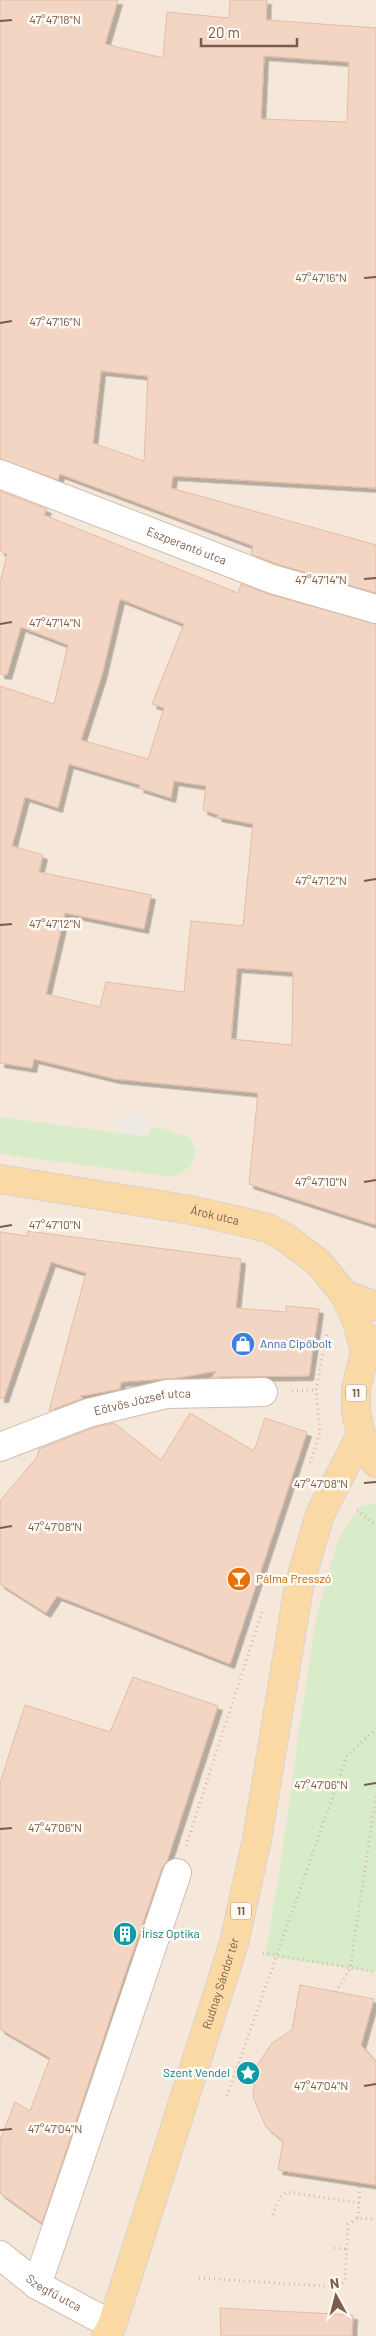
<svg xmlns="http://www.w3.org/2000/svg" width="376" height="2336" font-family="Barlow,sans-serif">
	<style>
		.residential { fill: #f5e8da }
		.industrial { fill: #efe9e4 }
		.green { fill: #d8ecc9 }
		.building { fill: #f3d5c3; stroke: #e6bba3; fill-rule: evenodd; filter: url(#shadow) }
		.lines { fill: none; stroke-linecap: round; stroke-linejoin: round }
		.minor-casing { stroke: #d1beb0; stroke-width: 30 }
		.major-casing { stroke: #dad1cd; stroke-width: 30 }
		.path { stroke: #d9b8a5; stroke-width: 3; stroke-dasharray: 1 4; stroke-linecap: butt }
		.minor { stroke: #fff; stroke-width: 28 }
		.major { stroke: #fbd9a5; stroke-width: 28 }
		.ticks { fill: none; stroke: #7a5c4d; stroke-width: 2 }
		.labels { text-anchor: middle; stroke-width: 5; stroke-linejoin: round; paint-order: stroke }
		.shield { fill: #fffaf3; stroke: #a28b7f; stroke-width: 1 }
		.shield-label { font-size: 11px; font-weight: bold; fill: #7a5c4d }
		.street-label { font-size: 12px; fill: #7a5c4d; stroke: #fffaf3 }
		.shop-label { font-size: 12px; fill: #366cbe; stroke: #fffaf3; text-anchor: start }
		.food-label { font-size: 12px; fill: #c56008; stroke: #fffaf3; text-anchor: start }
		.culture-label { font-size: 12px; fill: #0d838f; stroke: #fffaf3; text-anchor: start }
		.ticks-label { font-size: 12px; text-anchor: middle; fill: #7a5c4d; stroke: #fffaf3; stroke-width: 5; stroke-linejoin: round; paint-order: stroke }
	</style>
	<defs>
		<filter id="shadow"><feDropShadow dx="4.5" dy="4.5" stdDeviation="0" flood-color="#0004"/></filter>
	</defs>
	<rect width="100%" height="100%" fill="#fdf6ec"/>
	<path class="residential" d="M0,0H376V2336H0Z"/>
	<path class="industrial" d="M118,1113L148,1117L143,1149L113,1144Z"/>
	<path class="green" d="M0,1117L147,1137L152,1127L166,1129L190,1138L196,1151L191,1166L174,1177L0,1154Z
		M376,1503V1972L265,1956L281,1861L301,1716L317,1615L336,1546L344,1529L361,1506Z"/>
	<path class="building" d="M0,0H118L105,44L163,58L167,12L229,18L230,0H267L266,20L376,28V488L173,476L171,488L376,545V593L277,564L251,554L253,546L60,474L58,480L0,459ZM264,56L349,62L347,122L261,119ZM101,371L148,376L144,461L93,443Z
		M0,491L47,509L44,515L238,593L241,584L268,594L376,624V1225L249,1184L258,1093L115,1079L34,1059L32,1068L0,1063V686L54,704L68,645L21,627L7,675L0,674V583L7,554L0,551ZM120,599L184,624L152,704L164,708L148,759L81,740L102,675ZM69,764L140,785L139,788L171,798L174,781L206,786L203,810L218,815L217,817L253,824L243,926L191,921L184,992L106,982L100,1007L46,994L65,913L144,929L151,895L39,872L43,855L12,846L25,797L58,808ZM237,968L293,972L292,1045L231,1039Z
		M28,1231L241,1259L236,1308L286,1312V1306L319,1309L309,1376L212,1377L216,1371L178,1378L121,1382L120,1389L80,1396L83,1398L49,1411L86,1273L51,1262L4,1398H0V1232L27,1236Z
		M190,1413L254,1451L265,1418L307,1432L230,1664L57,1596L46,1613L0,1584V1501L37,1457L39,1449L93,1428L114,1423L161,1460Z
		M133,1677L218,1706L167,1861L162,1868L124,1977L42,2223L0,2193V2140L15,2102L30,2111L50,2058L0,2029V1783L25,1705L110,1732Z
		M300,1985L374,1999L361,2045L376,2062V2185L278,2170L283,2141L266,2127L253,2097L256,2067L272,2043L292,2030Z
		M220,2308L353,2315L352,2336H221Z"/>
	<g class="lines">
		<g class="minor-casing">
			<g id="minor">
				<path id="s1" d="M0,474L272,579L376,609"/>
				<path id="s2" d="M0,1447L88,1413L167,1394L263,1392"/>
				<path id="s3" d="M0,2255L37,2285L112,2325"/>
				<path d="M37,2285L177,1873"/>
			</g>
		</g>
		<g class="major-casing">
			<g id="major">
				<path id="s4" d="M0,1179L191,1210L268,1228L286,1238L319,1263L345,1295L357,1322L365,1352"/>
				<path d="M345,1295L376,1306"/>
				<path d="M376,1340L365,1352L356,1389V1412L361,1435L376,1463"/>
				<path id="s5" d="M106,2336L112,2325L234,1943L257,1839L299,1586L320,1514L361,1435"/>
			</g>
		</g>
		<path class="path" d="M292,1391L316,1390
			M310,1463L320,1432L316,1390L327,1332
			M357,1510L376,1525
			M186,1846L262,1612
			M263,1953L376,1972
			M336,1992L350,1968L376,1796
			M227,2096L347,1756L376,1729
			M359,2203L360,2184
			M273,2215L279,2198L287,2192L359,2203L358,2218
			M334,2248L347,2249
			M199,2278L338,2287L345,2281L348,2224L358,2218L372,2219"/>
		<use href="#minor" class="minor"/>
		<use href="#major" class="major"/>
	</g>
	<path class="ticks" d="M0,21L12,20M364,278L376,277M0,323L12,321M364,579L376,578M0,624L12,622M364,881L376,879M0,925L12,924M364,1182L376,1180M0,1227L12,1225M364,1483L376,1482M0,1528L12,1526M364,1785L376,1783M0,1829L12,1828M364,2086L376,2084M0,2130L12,2129"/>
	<defs>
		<g id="shop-disc" transform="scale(1.25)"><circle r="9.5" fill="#3f7fe0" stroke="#fffaf3"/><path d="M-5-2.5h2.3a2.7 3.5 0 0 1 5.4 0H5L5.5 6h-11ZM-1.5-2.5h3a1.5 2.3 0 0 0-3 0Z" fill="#fff"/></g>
		<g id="bar-disc" transform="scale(1.25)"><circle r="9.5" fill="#e8710a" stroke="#fffaf3"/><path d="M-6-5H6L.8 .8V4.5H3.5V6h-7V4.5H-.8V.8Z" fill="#fff"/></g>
		<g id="building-disc" transform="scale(1.25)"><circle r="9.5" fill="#0f9aa8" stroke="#fffaf3"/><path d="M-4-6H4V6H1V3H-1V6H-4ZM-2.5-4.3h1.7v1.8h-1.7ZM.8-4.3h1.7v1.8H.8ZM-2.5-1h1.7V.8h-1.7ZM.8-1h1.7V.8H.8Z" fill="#fff"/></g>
		<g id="sight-disc" transform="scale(1.25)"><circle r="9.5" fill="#0f9aa8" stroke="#fffaf3"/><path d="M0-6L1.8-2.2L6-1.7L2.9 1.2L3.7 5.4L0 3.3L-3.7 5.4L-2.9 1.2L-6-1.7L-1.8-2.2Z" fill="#fff"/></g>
	</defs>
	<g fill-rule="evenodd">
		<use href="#shop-disc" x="243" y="1344"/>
		<use href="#bar-disc" x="239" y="1579"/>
		<use href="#building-disc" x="125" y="1934"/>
		<use href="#sight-disc" x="248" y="2073"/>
	</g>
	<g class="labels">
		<g class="shield">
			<rect x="346" y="1384.5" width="20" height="17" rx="4"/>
			<rect x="231" y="1902.5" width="20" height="17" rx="4"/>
		</g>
		<g class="shield-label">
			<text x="356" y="1397">11</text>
			<text x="241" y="1915">11</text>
		</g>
		<g class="street-label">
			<text dy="4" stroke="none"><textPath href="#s1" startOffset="200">Eszperantó utca</textPath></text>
			<text dy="4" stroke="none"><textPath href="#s4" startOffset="218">Árok utca</textPath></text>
			<text dy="4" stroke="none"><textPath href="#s2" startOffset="150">Eötvös József utca</textPath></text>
			<text dy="4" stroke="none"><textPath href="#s5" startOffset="371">Rudnay Sándor tér</textPath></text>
			<text dy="4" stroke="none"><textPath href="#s3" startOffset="66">Szegfű utca</textPath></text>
		</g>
		<g class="shop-label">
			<text x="260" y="1348">Anna Cipőbolt</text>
		</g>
		<g class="food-label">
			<text x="256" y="1583">Pálma Presszó</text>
		</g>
		<g class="culture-label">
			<text x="142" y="1938">Írisz Optika</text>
			<text x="230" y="2077" text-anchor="end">Szent Vendel</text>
		</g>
	</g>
	<g class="ticks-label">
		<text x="55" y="24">47°47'18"N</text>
		<text x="321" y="282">47°47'16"N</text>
		<text x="55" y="326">47°47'16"N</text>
		<text x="321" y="584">47°47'14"N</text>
		<text x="55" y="627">47°47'14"N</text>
		<text x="321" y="885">47°47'12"N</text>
		<text x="55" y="928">47°47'12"N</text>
		<text x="321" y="1186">47°47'10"N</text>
		<text x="55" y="1229">47°47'10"N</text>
		<text x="321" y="1488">47°47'08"N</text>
		<text x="55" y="1531">47°47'08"N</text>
		<text x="321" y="1789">47°47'06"N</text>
		<text x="55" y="1832">47°47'06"N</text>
		<text x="321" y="2090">47°47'04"N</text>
		<text x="55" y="2133">47°47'04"N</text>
	</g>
	<g transform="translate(336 2296) rotate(353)" stroke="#fffaf3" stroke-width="4" paint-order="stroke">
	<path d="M0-4L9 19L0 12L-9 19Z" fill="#7a5c4d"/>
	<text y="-8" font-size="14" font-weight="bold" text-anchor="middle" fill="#7a5c4d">N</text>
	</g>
	<path d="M201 38v8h96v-8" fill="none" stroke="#7a5c4d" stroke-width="2.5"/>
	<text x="208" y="38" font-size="15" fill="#7a5c4d" stroke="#fffaf3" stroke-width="4" paint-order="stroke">20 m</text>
</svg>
